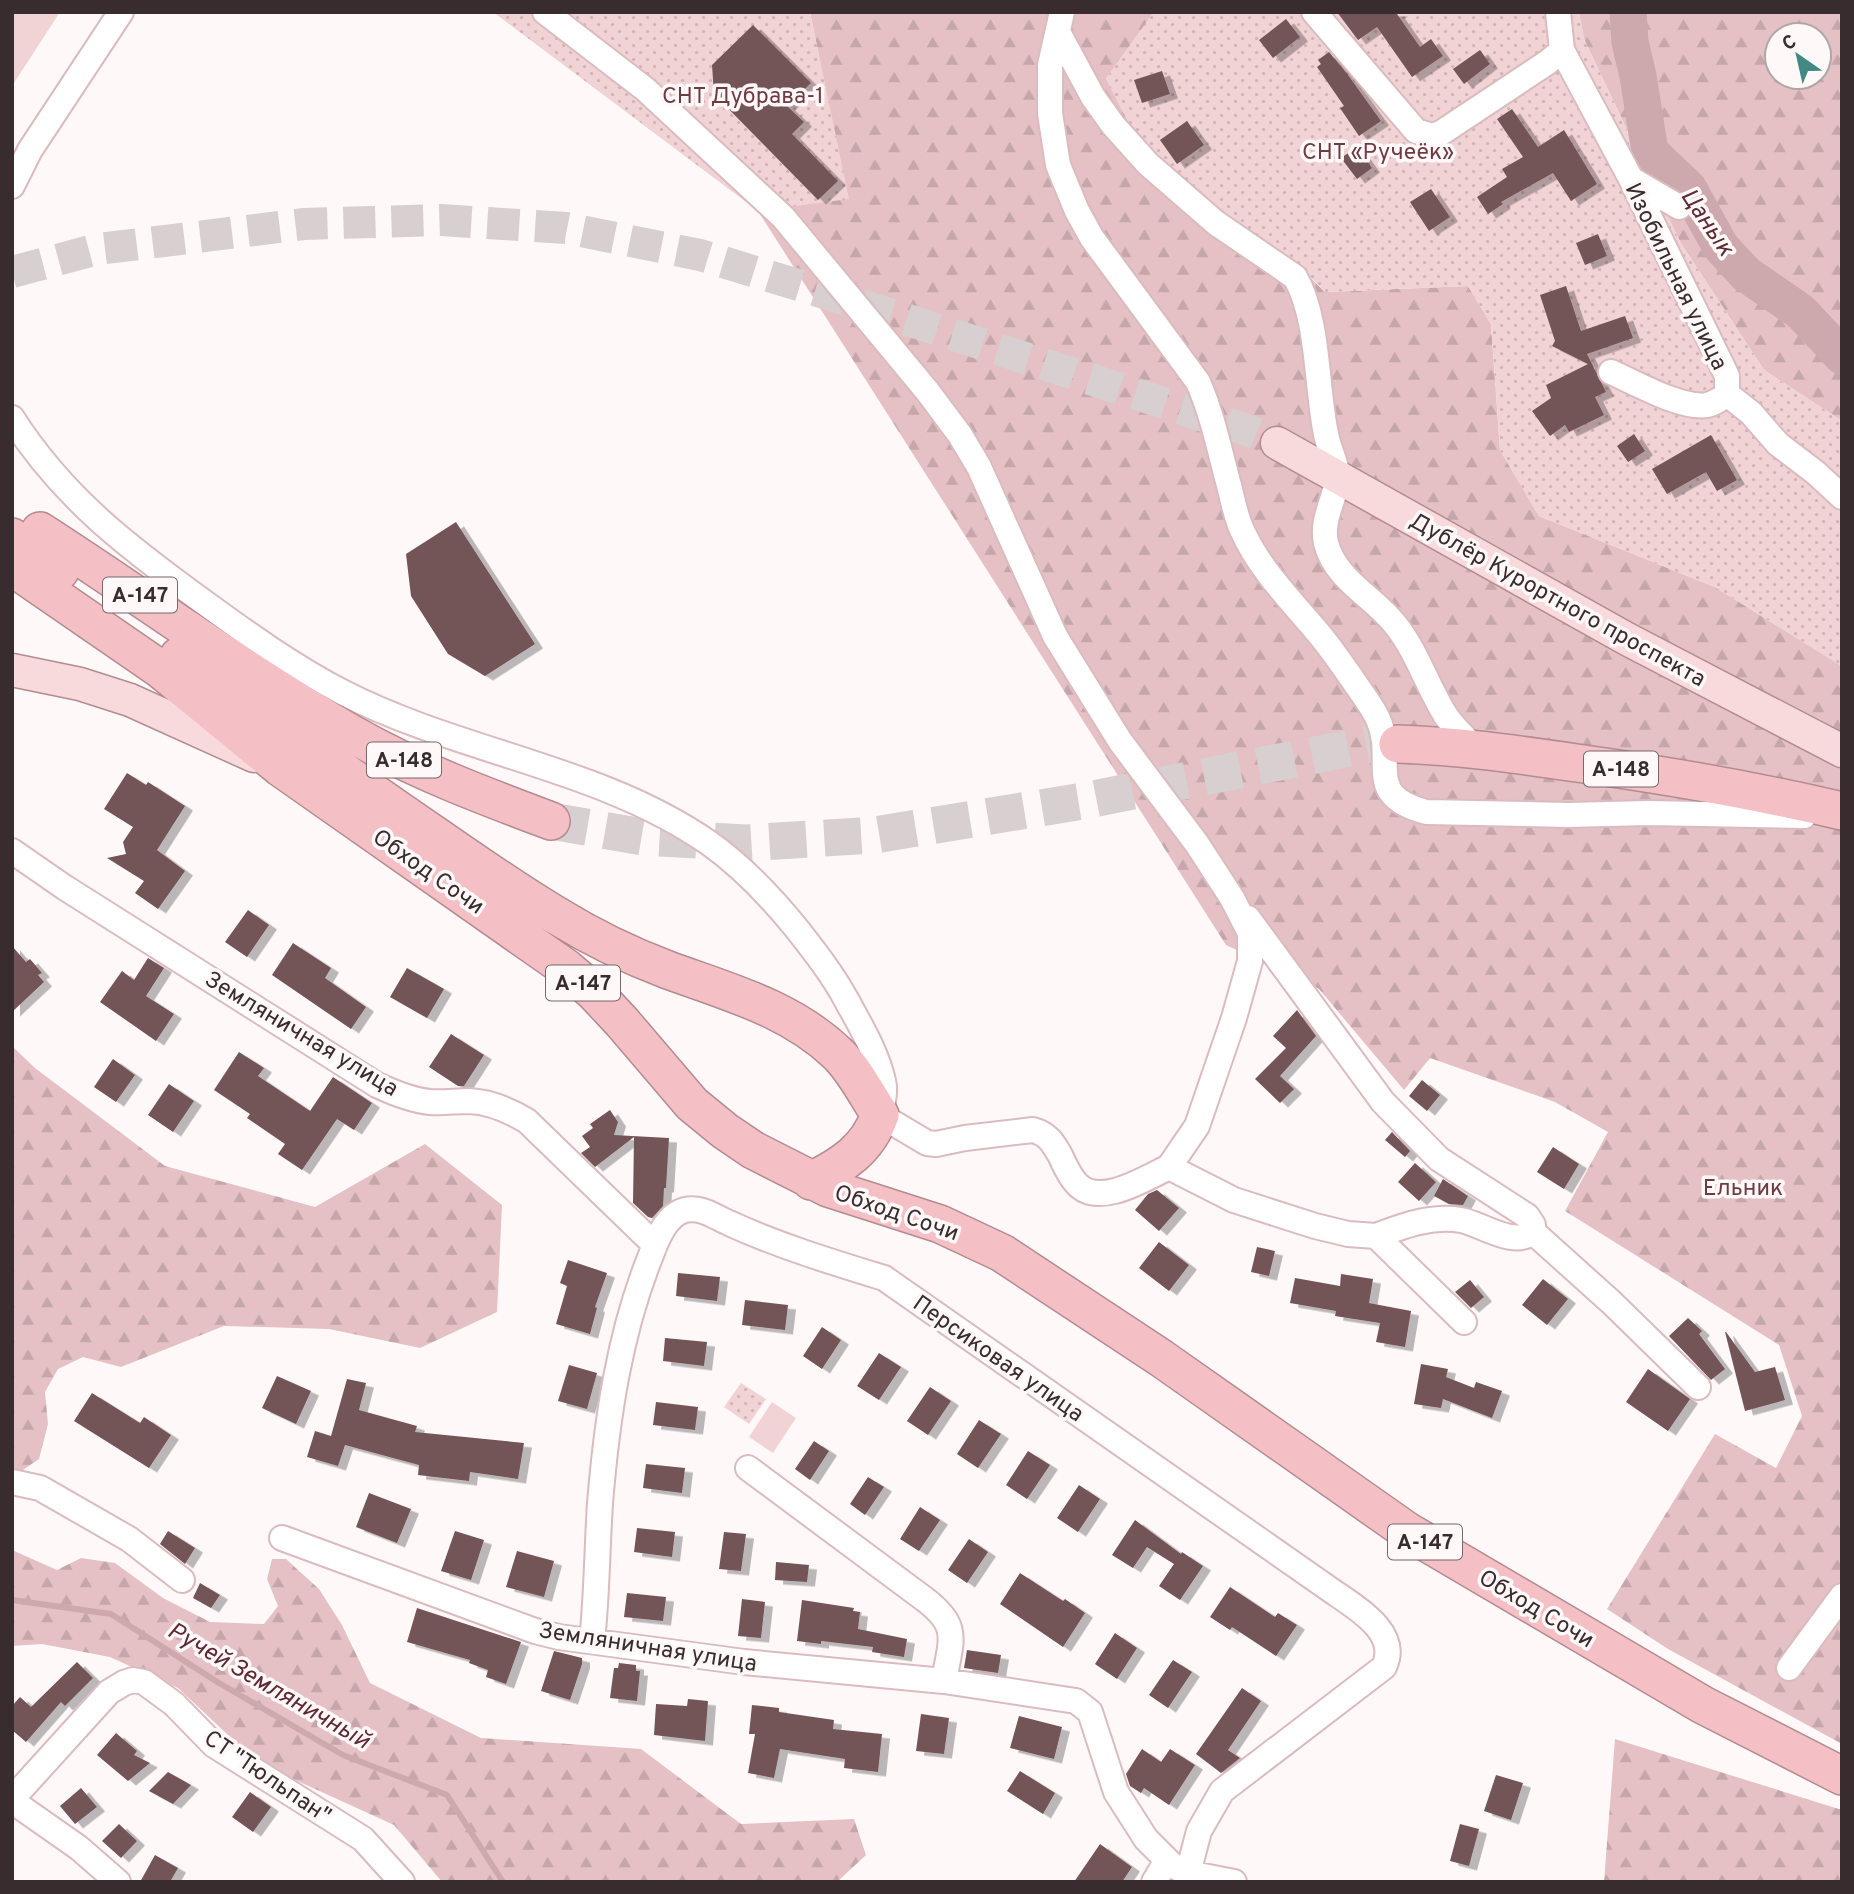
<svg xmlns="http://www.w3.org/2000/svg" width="1854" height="1894" font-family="Overpass,sans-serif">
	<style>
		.grass { fill: #f1d2d5 }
		.forest { fill: url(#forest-firs); fill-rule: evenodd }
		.park { fill: url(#park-dots) }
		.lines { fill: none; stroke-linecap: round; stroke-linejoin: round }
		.stream { stroke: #cda9ad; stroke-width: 6 }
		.river { stroke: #cda9ad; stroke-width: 37 }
		.building { fill: #735458; filter: url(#shadow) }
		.major-tunnel { stroke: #d7cfd0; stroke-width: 32; stroke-dasharray: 32 16; stroke-linecap: butt }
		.highway-tunnel { stroke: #d7cfd0; stroke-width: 37; stroke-dasharray: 37 18; stroke-linecap: butt }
		.minor-casing { stroke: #dabbbf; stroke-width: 28 }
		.major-casing { stroke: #b28c90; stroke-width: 35 }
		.highway-casing { stroke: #b28c90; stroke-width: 40 }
		.minor { stroke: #fff; stroke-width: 24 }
		.major { stroke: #f8d9dc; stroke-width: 32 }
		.highway { stroke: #f4bfc5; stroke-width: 37 }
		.labels { text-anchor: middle; stroke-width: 7; stroke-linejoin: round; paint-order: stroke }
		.shield { fill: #fff8f9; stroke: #74696b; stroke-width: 2 }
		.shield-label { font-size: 21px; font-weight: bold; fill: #382c2e }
		.park-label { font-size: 23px; fill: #6e3b43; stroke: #fff8f9 }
		.street-label { font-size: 23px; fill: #382c2e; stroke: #fff8f9 }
		.water-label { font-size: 24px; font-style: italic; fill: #5b2a33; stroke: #fff8f9 }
	</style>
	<defs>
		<pattern id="forest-firs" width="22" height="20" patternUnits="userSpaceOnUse" patternTransform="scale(1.75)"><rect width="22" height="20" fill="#e5c1c5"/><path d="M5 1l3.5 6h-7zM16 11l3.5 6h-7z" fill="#c5a6aa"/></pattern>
		<pattern id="park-dots" width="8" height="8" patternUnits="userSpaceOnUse" patternTransform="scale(1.75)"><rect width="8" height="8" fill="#f1d2d5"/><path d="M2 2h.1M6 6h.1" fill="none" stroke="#cfb4b7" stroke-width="1.8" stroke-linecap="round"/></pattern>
		<filter id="shadow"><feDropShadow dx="8" dy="4.5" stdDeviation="0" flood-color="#0004"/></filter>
	</defs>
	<rect width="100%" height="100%" fill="#fff8f9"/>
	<path class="grass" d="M12,12H60L12,86Z
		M772,1402L796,1418L773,1453L749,1437Z"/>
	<path class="forest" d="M810,12H1154L1106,79L1325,292L1468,286L1491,324L1500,450L1539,516L1715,587L1842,666V1744L1668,1649L1607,1609L1715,1434L1776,1468L1802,1416L1779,1345L1565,1211L1608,1132L1555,1102L1430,1058L1404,1090L1319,989L1226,945L758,211L848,198Z
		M1579,12H1842V421L1764,370L1680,242L1584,39ZM1777,35H1819V77H1777Z
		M12,1046L35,1068L165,1166L315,1207L425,1144L502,1205L497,1312L420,1348L329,1329L224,1326L121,1367L83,1357L58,1369L45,1392L48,1424L39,1459L17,1474L12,1472Z
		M12,1550L57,1570L81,1558L115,1563L163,1598L210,1622L264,1624L278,1606L267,1579L272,1559H286L319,1589L342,1625L370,1683L481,1738L641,1749L741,1824L854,1819L866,1855L837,1882H442L394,1825L258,1763L178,1688L110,1657L42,1644L12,1646Z
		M1615,1739L1842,1810V1882H1604Z"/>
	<path class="park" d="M493,12H810L849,199L758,211Z
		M1154,12H1579L1584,39L1680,242L1764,370L1842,421V666L1715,587L1539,516L1500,450L1491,324L1468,286L1325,292L1300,266L1218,217L1133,132L1106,79Z
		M741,1383L766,1399L749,1424L724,1407Z"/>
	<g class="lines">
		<path class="stream" d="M12,1600L111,1614L219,1683L343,1755L447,1795L503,1882"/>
		<path class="river" d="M1628,12L1630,42L1638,76L1650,152L1688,188L1721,247L1746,274L1801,312L1842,356"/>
	</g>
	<path class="building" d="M1337,12H1400L1397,14L1420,47L1431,39L1443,56L1412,77L1377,27L1358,40Z
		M1286,19L1300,37L1273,58L1259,40Z
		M753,25L811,83L787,106L804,122L792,134L838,181L818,200L714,94L712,65Z
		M1480,50L1490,64L1464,84L1453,69Z
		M1329,52L1348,75L1381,121L1359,136L1340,108L1344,106L1317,67L1321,64L1318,60Z
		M1162,71L1170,94L1142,103L1134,80Z
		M1512,109L1538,147L1564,130L1597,184L1571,201L1553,173L1501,202L1503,204L1488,214L1477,197L1507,177L1502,169L1523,157L1497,119Z
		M1187,121L1204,145L1177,164L1160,140Z
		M1357,147L1372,168L1357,179L1341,158Z
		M1431,189L1450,217L1429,231L1410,202Z
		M1598,234L1607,256L1585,265L1576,243Z
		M1566,286L1581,331L1625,316L1633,338L1587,354L1606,392L1595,397L1604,415L1569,432L1565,425L1550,436L1532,411L1551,398L1546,385L1588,364L1552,346L1555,341L1540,295Z
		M1634,434L1645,451L1628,462L1617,446Z
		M1711,435L1737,480L1717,491L1706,472L1667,494L1652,469Z
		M456,522L535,644L485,676L448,654L411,596L406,554Z
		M127,773L146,785L148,782L185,806L157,850L185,871L158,909L135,893L144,881L107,858L126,854L123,842L133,827L104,809Z
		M248,910L269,925L247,957L225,942Z
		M293,943L331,968L325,978L366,1007L351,1029L272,975Z
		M12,946L26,962L30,959L42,973L38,975L44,982L12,1012Z
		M148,958L164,968L146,996L174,1014L156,1041L100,1002L122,971L134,980Z
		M407,968L444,989L427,1018L390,997Z
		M1297,1010L1316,1036L1280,1076L1294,1089L1280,1103L1255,1079L1286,1048L1273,1036Z
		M451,1034L484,1055L464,1086H458L429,1067Z
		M239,1052L264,1068L258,1076L310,1111L333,1077L372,1103L354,1130L337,1119L302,1170L278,1154L285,1144L247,1118L250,1114L214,1090Z
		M113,1059L135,1075L116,1102L94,1087Z
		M1422,1080L1440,1095L1427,1111L1409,1096Z
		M169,1084L194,1101L173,1132L148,1115Z
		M610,1110L618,1122L614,1135L669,1138L666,1188H664L663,1206L652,1218L648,1217L633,1203L634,1137L595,1167L581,1153L590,1147L582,1136L593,1128L590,1124Z
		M1392,1132L1410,1151L1405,1157L1385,1140Z
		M1553,1147L1579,1164L1564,1189L1537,1172Z
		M1415,1163L1436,1182L1419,1201L1398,1182Z
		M1443,1179L1468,1196L1463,1205L1449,1204L1434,1196Z
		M1157,1190L1179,1208L1159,1231L1135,1210L1148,1194Z
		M1159,1242L1189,1265L1169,1291L1139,1268Z
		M1257,1247L1275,1251L1269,1276L1251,1272Z
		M568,1260L607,1273L595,1307L597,1308L590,1334L556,1324L567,1286L560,1283Z
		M678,1273L720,1277L717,1301L676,1296Z
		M1341,1274L1373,1279L1369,1303L1411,1311L1405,1347L1376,1342L1380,1323L1335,1316L1336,1311L1290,1303L1295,1278L1340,1286Z
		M1543,1279L1568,1299L1547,1325L1522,1305Z
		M1470,1280L1484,1297L1471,1308L1455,1292Z
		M745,1300L788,1305L785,1330L742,1325Z
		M1688,1318L1702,1331L1699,1334L1725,1369L1711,1380L1669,1336Z
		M822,1327L841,1340L822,1369L803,1356Z
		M1725,1332H1726L1755,1372L1775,1367L1785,1400L1745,1411Z
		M665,1338L707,1342L704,1366L663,1361Z
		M879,1353L901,1367L879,1400L857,1386Z
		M1421,1364L1448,1369L1446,1377L1474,1388L1476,1382L1502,1391L1492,1418L1443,1399L1441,1408L1414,1404Z
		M569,1365L597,1373L587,1409L558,1401Z
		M1648,1369L1690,1399L1668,1431L1626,1402Z
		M277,1376L311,1391L296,1424L262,1408Z
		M347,1379L366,1383L359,1410L417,1426L415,1432L524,1443L518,1479L470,1472L469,1481L418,1475L419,1465L345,1445L338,1466L307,1457L315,1431L331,1436Z
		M930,1387L951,1401L928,1435L907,1421Z
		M92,1393L140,1423L144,1417L171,1435L149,1468L74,1421Z
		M656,1402L698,1407L695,1430L653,1425Z
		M979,1420L1001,1434L978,1468L957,1454Z
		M814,1441L829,1451L810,1480L795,1469Z
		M1028,1451L1050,1465L1027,1499L1006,1485Z
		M646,1464L685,1468L682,1493L643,1488Z
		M868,1477L884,1487L865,1515L850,1504Z
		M1079,1485L1100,1499L1078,1532L1057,1518Z
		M369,1493L411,1509L397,1543L356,1527Z
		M920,1507L940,1520L919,1551L900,1539Z
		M1135,1520L1181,1554L1182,1552L1203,1566L1180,1600L1159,1586L1174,1564L1147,1547L1133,1568L1112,1555Z
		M637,1528L675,1532L672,1557L634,1552Z
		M168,1531L195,1548L185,1564L160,1544Z
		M455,1531L484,1540L471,1580L441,1571Z
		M724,1532L746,1534L741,1571L719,1569Z
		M969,1539L988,1552L967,1583L948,1570Z
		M517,1551L554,1561L544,1597L506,1587Z
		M776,1562L809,1565L807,1582L775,1580Z
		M1020,1573L1063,1601L1065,1599L1085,1613L1063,1647L1000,1604Z
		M200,1583L220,1595L211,1608L193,1598Z
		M1230,1587L1275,1617L1278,1613L1297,1625L1276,1656L1232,1627L1230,1630L1210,1617Z
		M627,1593L666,1597L663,1621L624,1617Z
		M742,1599L765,1602L761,1638L738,1636Z
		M802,1600L854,1608L853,1611L860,1612L858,1629L907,1639L904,1657L872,1652L873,1647L821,1641V1644L797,1641Z
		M417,1608L521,1642L506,1684L486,1677L488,1670L469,1663L470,1660L407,1642Z
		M1115,1633L1137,1648L1117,1679L1095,1664Z
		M967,1650L1001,1655L998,1673L964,1668Z
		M554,1651L582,1658V1664L570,1700L541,1691Z
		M1173,1660L1192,1672L1168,1708L1149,1695Z
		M77,1662L93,1678L65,1706L61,1702L26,1742L12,1730V1706L20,1697L31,1707Z
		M619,1663L636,1665V1671H640L637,1701L610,1698L614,1668H618Z
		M1242,1688L1261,1701L1228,1750L1240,1758L1221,1773L1196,1754Z
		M688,1699L708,1701L705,1741L654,1735L656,1704L687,1706Z
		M752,1705L779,1708V1712L834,1720L833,1729L882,1734L878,1772L844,1768L845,1759L780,1749L774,1778L748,1773L755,1734H749Z
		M921,1714L949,1718L944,1754L916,1751Z
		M1019,1716L1062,1727L1054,1759L1010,1748Z
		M116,1733L137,1751L134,1755L150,1763L128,1781L97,1755Z
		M1142,1749L1161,1762L1170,1749L1195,1765L1169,1805L1144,1788L1141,1793L1130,1786L1126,1774Z
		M1020,1771L1055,1793L1043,1814L1007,1791Z
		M168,1772L191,1785L173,1804L149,1791Z
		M1496,1775L1523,1783L1511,1820L1484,1811Z
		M81,1788L97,1807L75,1824L60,1806Z
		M250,1792L271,1807L253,1832L232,1817Z
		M119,1824L137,1841L121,1858L102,1841Z
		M1460,1824L1479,1829L1469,1866L1450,1861Z
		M1100,1844L1132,1867L1122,1882H1074Z
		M155,1855L178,1868L170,1882H140Z"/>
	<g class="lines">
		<path class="major-tunnel" d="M12,272L98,249L304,224L441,220L566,228L700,255L834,296L1247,430L1277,443"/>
		<path class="highway-tunnel" d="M551,821L643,837L746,843L875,835L1083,801L1375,743L1398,744"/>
		<g class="minor-casing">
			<path id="minor" d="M545,12L645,89L783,217L928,392L960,435L979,467L1055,636L1120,741L1197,844L1232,898L1250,933V961L1234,1018L1197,1126L1169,1167L1234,1200L1315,1226L1348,1234L1376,1236L1464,1322
				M1062,12L1050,65V113L1058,165L1077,211L1092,238L1198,382C1213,416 1220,453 1230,489C1233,502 1236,517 1242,530C1259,568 1287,596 1314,628C1329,645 1342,664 1355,683C1363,695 1372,706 1378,719C1397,762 1362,795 1426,812L1568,815L1648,813L1804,816
				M1314,12L1416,131L1432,136L1441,133L1548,62L1562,50L1558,12
				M1059,34L1093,97L1113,125L1148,164L1216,223L1295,277C1319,318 1316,387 1326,434C1328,448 1339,467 1337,480C1334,503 1321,519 1326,543C1335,579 1372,596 1394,623C1417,651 1427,686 1446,716C1454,728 1465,738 1475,748
				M1562,50L1631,179L1727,376V394C1721,399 1715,403 1707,405C1681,409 1636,383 1611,372
				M1631,179L1679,207
				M12,186L30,150L121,12
				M1727,394L1751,413L1778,444L1816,473L1842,497
				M12,418C63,498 129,548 205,603C249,635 294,667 342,692C460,753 600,767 709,843C743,867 771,897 797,929C815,952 833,975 847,1001C860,1025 877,1053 883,1081C886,1093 882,1104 880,1115L927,1143L936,1144L965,1138L1033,1130C1048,1134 1053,1143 1060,1155C1065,1165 1069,1176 1077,1184C1099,1208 1146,1178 1169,1167
				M12,851L64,887L377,1085C394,1093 411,1100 430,1102C443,1103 456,1101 469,1101C491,1102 509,1110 527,1121L655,1245
				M1248,918L1383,1102L1439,1159L1527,1216L1533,1225V1232C1513,1248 1482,1224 1461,1220C1431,1215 1403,1226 1376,1236
				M1533,1232L1611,1302L1698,1387
				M748,1468L923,1598C961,1626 951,1639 944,1681
				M12,1482L40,1488L129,1539L182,1580
				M282,1538L535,1631L559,1637L744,1662L944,1681L1076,1701L1090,1712L1116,1792L1146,1839L1173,1866L1188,1873L1234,1882
				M592,1641C597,1595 597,1549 600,1503C607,1419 619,1334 651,1255C657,1239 666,1215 685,1210C701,1206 715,1217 729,1223C779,1246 832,1262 884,1278L1325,1586C1349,1604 1402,1630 1384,1667L1222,1791L1199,1831L1188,1873
				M1789,1668L1842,1596
				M12,1799L109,1692L124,1683L133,1680L144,1682L174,1704L214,1745L363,1839L402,1882
				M12,1801L79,1848L118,1882
				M1154,1882L1167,1860"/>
		</g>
		<g class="major-casing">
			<path id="major" d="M1277,443L1627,639L1842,751
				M12,670L80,684L130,700L254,756"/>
		</g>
		<g class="highway-casing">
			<path id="highway" d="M40,531C144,598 244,672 352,734C415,770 484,796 551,821
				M12,537L60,571
				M12,567L160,669L281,768L566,968L594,992L622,1022L692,1104L725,1131L753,1150L828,1188L940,1224L1002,1253L1161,1358L1407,1531L1703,1705L1842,1776
				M179,656C261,713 343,772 426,829C470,859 513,890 559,917C593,938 631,956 668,970C728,992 790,1008 838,1054C855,1071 867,1095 880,1115C867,1150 843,1165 811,1181
				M1398,744C1461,746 1522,755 1584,764C1671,776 1757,791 1842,811"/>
		</g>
		<use href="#minor" class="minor"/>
		<use href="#major" class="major"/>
		<use href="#highway" class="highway"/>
	</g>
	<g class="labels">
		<g class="shield">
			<rect x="103" y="577.5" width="74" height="35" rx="5"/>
			<rect x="367" y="742.5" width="74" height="35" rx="5"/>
			<rect x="1584" y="751.5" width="74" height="35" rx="5"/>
			<rect x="546" y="965.5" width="74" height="35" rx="5"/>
			<rect x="1388" y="1524.5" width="74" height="35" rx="5"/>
		</g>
		<g class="shield-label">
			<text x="140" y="602">А-147</text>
			<text x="404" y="767">А-148</text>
			<text x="1621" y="776">А-148</text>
			<text x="583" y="990">А-147</text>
			<text x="1425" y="1549">А-147</text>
		</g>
		<g class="park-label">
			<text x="743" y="103">СНТ Дубрава-1</text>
			<text x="1378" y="159">СНТ «Ручеёк»</text>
			<text x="1743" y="1195">Ельник</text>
		</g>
		<g class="street-label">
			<text transform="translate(1677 276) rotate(64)" y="8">Изобильная улица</text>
			<text transform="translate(1558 599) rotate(29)" y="8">Дублёр Курортного проспекта</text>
			<text transform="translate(429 871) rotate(35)" y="8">Обход Сочи</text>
			<text transform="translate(302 1033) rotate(31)" y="8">Земляничная улица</text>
			<text transform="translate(897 1212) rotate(19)" y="8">Обход Сочи</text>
			<text transform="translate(999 1358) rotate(35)" y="8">Персиковая улица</text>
			<text transform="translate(1537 1608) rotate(31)" y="8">Обход Сочи</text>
			<text transform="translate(648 1646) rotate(9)" y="8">Земляничная улица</text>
			<text transform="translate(268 1776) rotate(34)" y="8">СТ "Тюльпан"</text>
		</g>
		<g class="water-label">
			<text transform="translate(1708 222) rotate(56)" y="8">Цанык</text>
			<text transform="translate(269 1685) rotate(30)" y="8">Ручей Земляничный</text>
		</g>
	</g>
	<rect width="1854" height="1894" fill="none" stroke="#382c2e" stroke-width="28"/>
	<g transform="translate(1798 56) rotate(326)"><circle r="33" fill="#fff8f9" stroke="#afa6a8" stroke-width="2"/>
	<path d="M0-5L12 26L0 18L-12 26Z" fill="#418985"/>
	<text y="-10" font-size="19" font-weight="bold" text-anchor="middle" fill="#382c2e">С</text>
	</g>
</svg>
